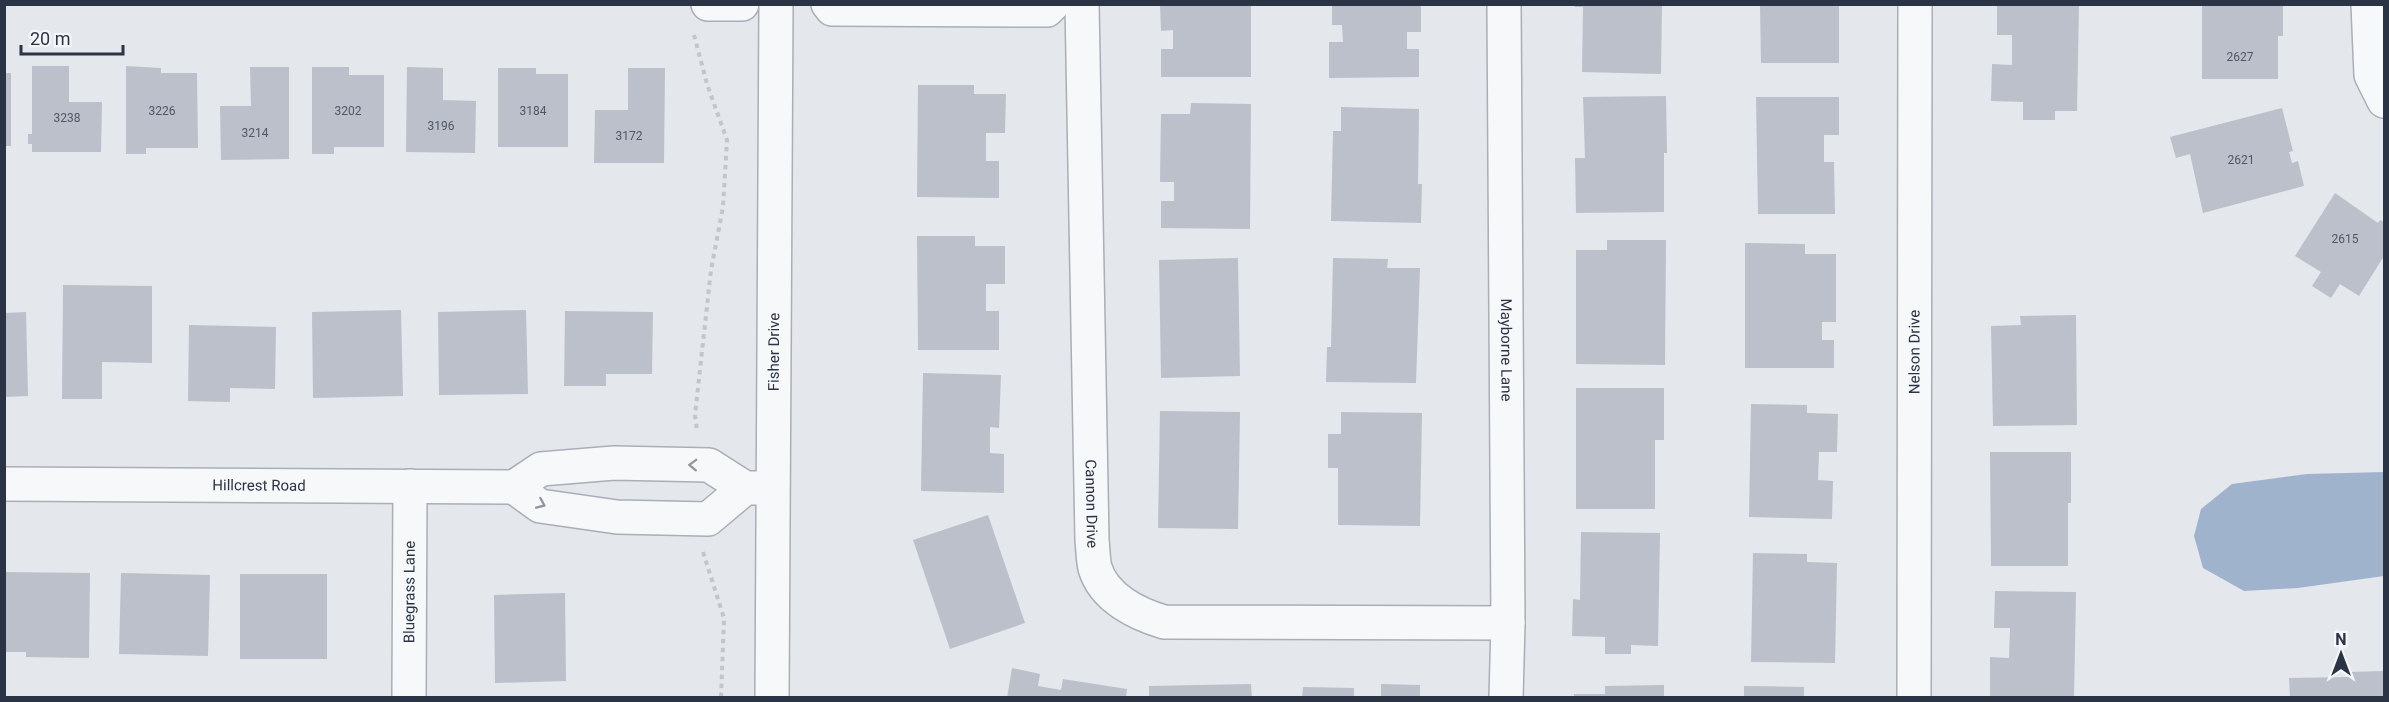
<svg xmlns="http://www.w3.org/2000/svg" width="2389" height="702" font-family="Roboto,sans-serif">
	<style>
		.water { fill: #9fb4cc }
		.building { fill: #bbc0ca }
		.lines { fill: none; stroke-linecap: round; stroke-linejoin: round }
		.minor-casing { stroke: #a9aeb7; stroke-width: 36 }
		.path { stroke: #c2c5cb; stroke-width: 4; stroke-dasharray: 4.5 4.5; stroke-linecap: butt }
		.minor { stroke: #f7f8fa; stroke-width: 33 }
		.oneway { stroke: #9196a0 }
		.labels { text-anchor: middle; stroke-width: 5; stroke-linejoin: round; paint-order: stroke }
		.number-label { font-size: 12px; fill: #4f5766 }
		.street-label { font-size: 15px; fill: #2b3445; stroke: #f4f6f9 }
	</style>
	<rect width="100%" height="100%" fill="#e4e7ec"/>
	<path class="water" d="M2384,472V576L2298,588L2244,591L2203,568L2194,536L2201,509L2232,484L2307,474Z"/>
	<path class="building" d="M1160,4H1251V77H1161V49H1173V30L1161,31Z
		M1332,4H1421V32H1407V49H1419V77L1329,78V42H1343L1342,25H1332Z
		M1575,4H1662L1661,74L1582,72L1583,7H1575Z
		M1760,4H1839V63H1761Z
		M1997,4H2079L2077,111H2055V120H2023V102L1991,101L1992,64L2012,65V35H1997Z
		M2202,4H2283V36H2278V79H2202Z
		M32,66H69V102H102L101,152H32V144H28V134H32Z
		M126,66L161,68V73H197L198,148H146V154H126Z
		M250,67H289V159L221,160L220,106H251Z
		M312,67H349V75H384V147H334V154H312Z
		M407,67L443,68V100L476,101L475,153L406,152Z
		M498,68H536V74H568V147H498Z
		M628,68H665L664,163H594L595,110H628Z
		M4,73H11V146H4Z
		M918,85H974V94H1006L1005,133H986V161H999V198L917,197Z
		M1666,96L1667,153H1664V212L1576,213L1575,158H1585L1583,97Z
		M1756,97H1839V135H1824V162H1834L1835,214H1758Z
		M1191,103L1251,104L1250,229L1161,228V201H1174V182H1160L1161,114H1190Z
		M1341,107L1419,109L1418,184H1422L1421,223L1331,221L1333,131H1341Z
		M2282,108L2293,151L2289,152L2292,163L2298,161L2304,186L2203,213L2190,154L2176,158L2170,137Z
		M2335,193L2378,223L2380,220L2384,222V256L2359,296L2340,284L2331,298L2312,286L2321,272L2295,256Z
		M917,236H975V246H1005V284H986V311H999V350H918Z
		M1607,240H1666L1665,365L1576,364V250H1607Z
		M1745,243L1805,244V254H1836V322H1822V340H1834V368H1745Z
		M1238,258L1240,376L1161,378L1159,260Z
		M1333,258L1388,259L1387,268H1420L1416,383L1326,382L1327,347H1331Z
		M63,285L152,286V363L102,362V399H62Z
		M401,310L403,396L313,398L312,312Z
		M526,310L528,394L439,395L438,312Z
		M565,311L653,312L652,374H606V386H564Z
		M26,312L28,396L4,397V313Z
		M2076,315L2077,425L1993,426L1991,326L2021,325L2020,316Z
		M189,325L276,327L275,389L230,388V402L188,401Z
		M923,373L1001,375L999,428L990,427V453L1004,454V493L921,491Z
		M1576,388H1664V440H1655V509H1576Z
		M1751,404L1807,405V413L1838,414L1837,452H1819L1818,480L1833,481L1832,519L1749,517Z
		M1160,411L1240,412L1238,529L1158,528Z
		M1341,412L1422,413L1420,526L1338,525V468H1328V434H1341Z
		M1990,452H2071V503H2068V566H1991Z
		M988,515L1025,623L950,649L913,540Z
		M1581,532L1660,533L1658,646L1631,645V654H1605V637L1572,636L1573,599L1580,600Z
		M1753,553L1807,554V562L1837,563L1835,663L1751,662Z
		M4,572L90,573L89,658L26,657V652H4Z
		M121,573L210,575L208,656L119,654Z
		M240,574H327V659H240Z
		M1995,591L2076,592L2074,698L1990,696V657L2009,658L2010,628H1994Z
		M565,593L566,681L495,683L494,595Z
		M1012,668L1040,674L1038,686L1061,690L1063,679L1127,689L1126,698H1007Z
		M2384,671V698H2290L2289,678L2348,677V672Z
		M1251,684L1252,698H1149V686Z
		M1381,684L1420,685V698H1381Z
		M1664,685V698H1574V694H1605V686Z
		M1744,686L1804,687V698H1744Z
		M1303,687L1354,688V698H1302Z"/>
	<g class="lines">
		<g class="minor-casing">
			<g id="minor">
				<path d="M708,4H742"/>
				<path d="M828,4L832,9L1040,10H1047L1053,4"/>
				<path id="s1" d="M1082,4L1092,540C1093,549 1093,560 1095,568C1104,598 1137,614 1164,622L1508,623"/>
				<path id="s2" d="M1504,4L1508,623L1506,698"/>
				<path d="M2368,4L2371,75L2384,101"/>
				<path id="s3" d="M4,484L514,487"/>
				<path d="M745,488L708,519L617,517L540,506L514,487L541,469L614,463L709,465L745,488H772"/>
				<path id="s4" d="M409,698L410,486"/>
				<path id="s5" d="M772,698L776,4"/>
				<path id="s6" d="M1914,698L1915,4"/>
			</g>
		</g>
		<path class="path" d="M694,35L707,84L727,140L723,207L711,270L695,415L697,431
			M703,552L724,618L721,698"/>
		<use href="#minor" class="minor"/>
	</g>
	<defs><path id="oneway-chevron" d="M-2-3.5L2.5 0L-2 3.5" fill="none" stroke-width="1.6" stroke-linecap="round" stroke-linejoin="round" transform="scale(1.5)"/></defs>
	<g class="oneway">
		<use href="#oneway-chevron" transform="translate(693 465) rotate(-178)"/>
		<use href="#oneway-chevron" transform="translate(541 504) rotate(23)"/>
	</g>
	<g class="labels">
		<g class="number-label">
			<text x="2240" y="61">2627</text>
			<text x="162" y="115">3226</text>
			<text x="348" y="115">3202</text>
			<text x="533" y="115">3184</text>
			<text x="67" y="122">3238</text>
			<text x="441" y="130">3196</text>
			<text x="255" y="137">3214</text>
			<text x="629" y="140">3172</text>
			<text x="2241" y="164">2621</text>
			<text x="2345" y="243">2615</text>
		</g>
		<g class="street-label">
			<text dy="5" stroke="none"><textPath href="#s5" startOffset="346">Fisher Drive</textPath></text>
			<text dy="5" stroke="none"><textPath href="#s2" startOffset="346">Mayborne Lane</textPath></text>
			<text dy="5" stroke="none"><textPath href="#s6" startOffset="346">Nelson Drive</textPath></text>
			<text dy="5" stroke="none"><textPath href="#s3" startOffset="255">Hillcrest Road</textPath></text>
			<text dy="5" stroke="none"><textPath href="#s1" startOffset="500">Cannon Drive</textPath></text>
			<text dy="5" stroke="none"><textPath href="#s4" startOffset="106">Bluegrass Lane</textPath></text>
		</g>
	</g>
	<rect width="2389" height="702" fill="none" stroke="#2b3445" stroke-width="12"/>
	<g transform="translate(2341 654)" stroke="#f4f6f9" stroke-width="4.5" paint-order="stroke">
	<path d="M0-4.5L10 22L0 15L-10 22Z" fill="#2b3445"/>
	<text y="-9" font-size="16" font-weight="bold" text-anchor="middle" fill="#2b3445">N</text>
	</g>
	<path d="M21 45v9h102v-9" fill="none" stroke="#2b3445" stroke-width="3"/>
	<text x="30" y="45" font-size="18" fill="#2b3445" stroke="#f4f6f9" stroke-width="4.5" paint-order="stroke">20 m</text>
</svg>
